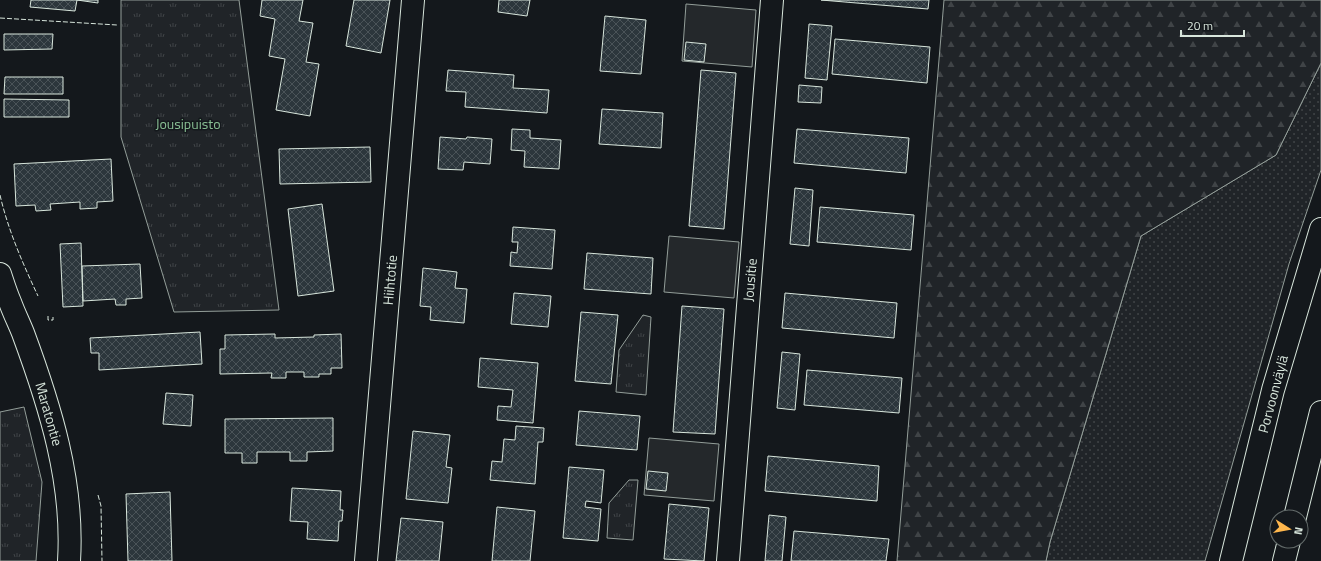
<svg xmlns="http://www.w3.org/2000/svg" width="1321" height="561" font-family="'Titillium Web',sans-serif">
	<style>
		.grass { fill: url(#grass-dots); stroke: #939e99 }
		.forest { fill: url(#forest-firs); stroke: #939e99 }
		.park { fill: url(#park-tufts); stroke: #939e99 }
		.parking { fill: #24282b; stroke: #939e99 }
		.building { fill: url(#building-cross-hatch); stroke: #d8e6dc }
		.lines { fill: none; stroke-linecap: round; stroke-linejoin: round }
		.minor-casing { stroke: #d8e6dc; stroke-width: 24 }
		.major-casing { stroke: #d8e6dc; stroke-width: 24 }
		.highway-casing { stroke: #d8e6dc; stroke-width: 24 }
		.minor { stroke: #14181c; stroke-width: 22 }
		.major { stroke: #14181c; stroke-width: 22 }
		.highway { stroke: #14181c; stroke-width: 22 }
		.fence { stroke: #d8e6dc; stroke-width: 1; stroke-dasharray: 5 2; stroke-linecap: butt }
		.labels { text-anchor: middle; stroke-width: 3; stroke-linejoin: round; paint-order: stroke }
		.park-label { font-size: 14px; fill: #8ac095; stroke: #14181c }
		.street-label { font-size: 14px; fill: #d8e6dc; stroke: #14181c }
	</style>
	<defs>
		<pattern id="grass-dots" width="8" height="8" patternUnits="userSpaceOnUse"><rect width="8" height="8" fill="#202428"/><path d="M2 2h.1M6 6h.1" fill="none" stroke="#404447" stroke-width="1.8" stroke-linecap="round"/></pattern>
		<pattern id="forest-firs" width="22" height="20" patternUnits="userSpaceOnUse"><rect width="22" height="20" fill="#202428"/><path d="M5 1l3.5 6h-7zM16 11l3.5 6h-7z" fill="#404447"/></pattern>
		<pattern id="park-tufts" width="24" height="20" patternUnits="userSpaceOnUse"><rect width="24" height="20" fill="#202428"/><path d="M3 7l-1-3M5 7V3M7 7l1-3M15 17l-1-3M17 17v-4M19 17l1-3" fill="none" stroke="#404447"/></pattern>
		<pattern id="building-cross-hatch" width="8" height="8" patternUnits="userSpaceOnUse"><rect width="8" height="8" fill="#2c363c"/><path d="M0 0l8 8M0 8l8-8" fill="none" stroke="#4a5358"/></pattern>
	</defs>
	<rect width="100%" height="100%" fill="#14181c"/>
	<path class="grass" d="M1321,63V170L1289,264L1205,561H1046L1050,542L1141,236L1276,155Z"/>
	<path class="forest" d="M944,0H1321V63L1276,155L1141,236L1050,542L1046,561H897Z"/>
	<path class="park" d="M121,0H239L279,310L174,312L121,137Z
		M643,315L651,317L646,395L616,392L619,350Z
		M24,407L42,482L36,561H0V412Z
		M629,480H638L633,540L607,538L609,503Z"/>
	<path class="parking" d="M686,4L756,10L752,67L682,61Z
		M669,236L739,242L734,298L664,292Z
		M649,438L719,444L714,501L644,495Z"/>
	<path class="building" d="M31,0H98V3L77,0L75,11L30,7Z
		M262,0H303L299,21L313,23L306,62L319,64L310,116L276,110L285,59L269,56L275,19L260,16Z
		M354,0H390L381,53L346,46Z
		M499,0H530L527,16L498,12Z
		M821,0H929L928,9Z
		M605,16L646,20L641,74L600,71Z
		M809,24L832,26L827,80L805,78Z
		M4,34H53L52,49L4,50Z
		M835,39L930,47L927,83L832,74Z
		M686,42L706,44L704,62L684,60Z
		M448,70L514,75L513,88L549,90L547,113L465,107L466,92L446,91Z
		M701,70L736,73L724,229L689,226Z
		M5,77H63V94H4Z
		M799,85L822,87L821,103L798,102Z
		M4,99L69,100V117H4Z
		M602,109L663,113L661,148L599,144Z
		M512,129L530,130V138L561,140L559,169L524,167L525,151L511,150Z
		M797,129L909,138L906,173L794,163Z
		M440,137L466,139L467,137L492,139L490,164L464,162L463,170L438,169Z
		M370,147L371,182L280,184L279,149Z
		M111,159L113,201L97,202V208L80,209V202L50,204L51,210L36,211L35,205L16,206L14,164Z
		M795,188L813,190L809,246L790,244Z
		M322,204L334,291L298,296L288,209Z
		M820,207L914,215L911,250L817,242Z
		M513,227L555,230L552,269L510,266L511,252L517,253L518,242H512Z
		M81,243L83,306L63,307L60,244Z
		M587,253L653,258L651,294L584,289Z
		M140,264L142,298L126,299V305H116L115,299L83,301L82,266Z
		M423,268L457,272L455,288L467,289L464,323L430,320L431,307L420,306Z
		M514,293L551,296L548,327L511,324Z
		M785,293L897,303L894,338L782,328Z
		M682,306L724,309L715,434L673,432Z
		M581,312L618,315L611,384L575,381Z
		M200,332L202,364L99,370V353H91L90,338Z
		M275,334V338L314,337V335L341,334L342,368H331V374H319V377H304V372H286V378H271L272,373L220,374V349H225V335Z
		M782,352L800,354L795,410L777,408Z
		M480,358L538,363L533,423L497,420L498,406L511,407L513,390L478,387Z
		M807,370L902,378L899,413L804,405Z
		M166,393L193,395L191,426L163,424Z
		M579,411L640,416L637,450L576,445Z
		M333,418V451L307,452V461H290V452H257V463H242V453H225V419Z
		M516,426L544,428L543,442H538L535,484L490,480L492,461L502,462L504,439L515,440Z
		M413,431L450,435L446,467L452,468L448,503L406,499Z
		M768,456L879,466L877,501L765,491Z
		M569,467L604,470L601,503L586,501L585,507L601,509L598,541L563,538Z
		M648,471L668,473L666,491L646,489Z
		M292,488L341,491L340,510H343L342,521H339L338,541L307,539L308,522L290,521Z
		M170,492L172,561H128L126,494Z
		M669,504L709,508L704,561L664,559Z
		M497,507L535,511L530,561H492Z
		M769,515L786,517L782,561H765Z
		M401,518L443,522L439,561H396Z
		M794,531L889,539L886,561H791Z"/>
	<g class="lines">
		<g class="minor-casing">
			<path id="minor" d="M366,561L413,0
				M728,561L772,0"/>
		</g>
		<g class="major-casing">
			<path id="major" d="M0,274C3,283 6,293 10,302C14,313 19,323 23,333C50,406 74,482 69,561"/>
		</g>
		<g class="highway-casing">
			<path id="highway" d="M1295,517L1321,412
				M1231,561L1273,390L1321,229
				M1284,561L1289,541"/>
		</g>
		<use href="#minor" class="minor"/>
		<use href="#major" class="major"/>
		<use href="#highway" class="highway"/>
		<path class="fence" d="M0,18L117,25
			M0,195C8,230 23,264 38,296
			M48,316V320H53V316
			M98,495L101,506L102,561"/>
	</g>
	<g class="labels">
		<g class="park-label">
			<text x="188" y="129">Jousipuisto</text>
		</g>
		<g class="street-label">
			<text transform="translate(390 280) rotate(-85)" y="5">Hiihtotie</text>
			<text transform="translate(750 280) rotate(-85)" y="5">Jousitie</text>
			<text transform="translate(1273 394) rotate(-75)" y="5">Porvoonväylä</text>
			<text transform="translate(49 414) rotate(74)" y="5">Maratontie</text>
		</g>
	</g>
	<g transform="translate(1289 529) rotate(101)"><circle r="19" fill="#14181c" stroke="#626a69"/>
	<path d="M0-3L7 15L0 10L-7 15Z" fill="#ffb74d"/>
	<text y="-6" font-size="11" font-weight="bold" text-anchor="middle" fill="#d8e6dc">N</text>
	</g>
	<path d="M1181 30v6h63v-6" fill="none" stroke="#d8e6dc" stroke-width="2"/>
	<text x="1187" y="30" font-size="12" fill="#d8e6dc" stroke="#14181c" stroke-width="3" paint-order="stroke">20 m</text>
</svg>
